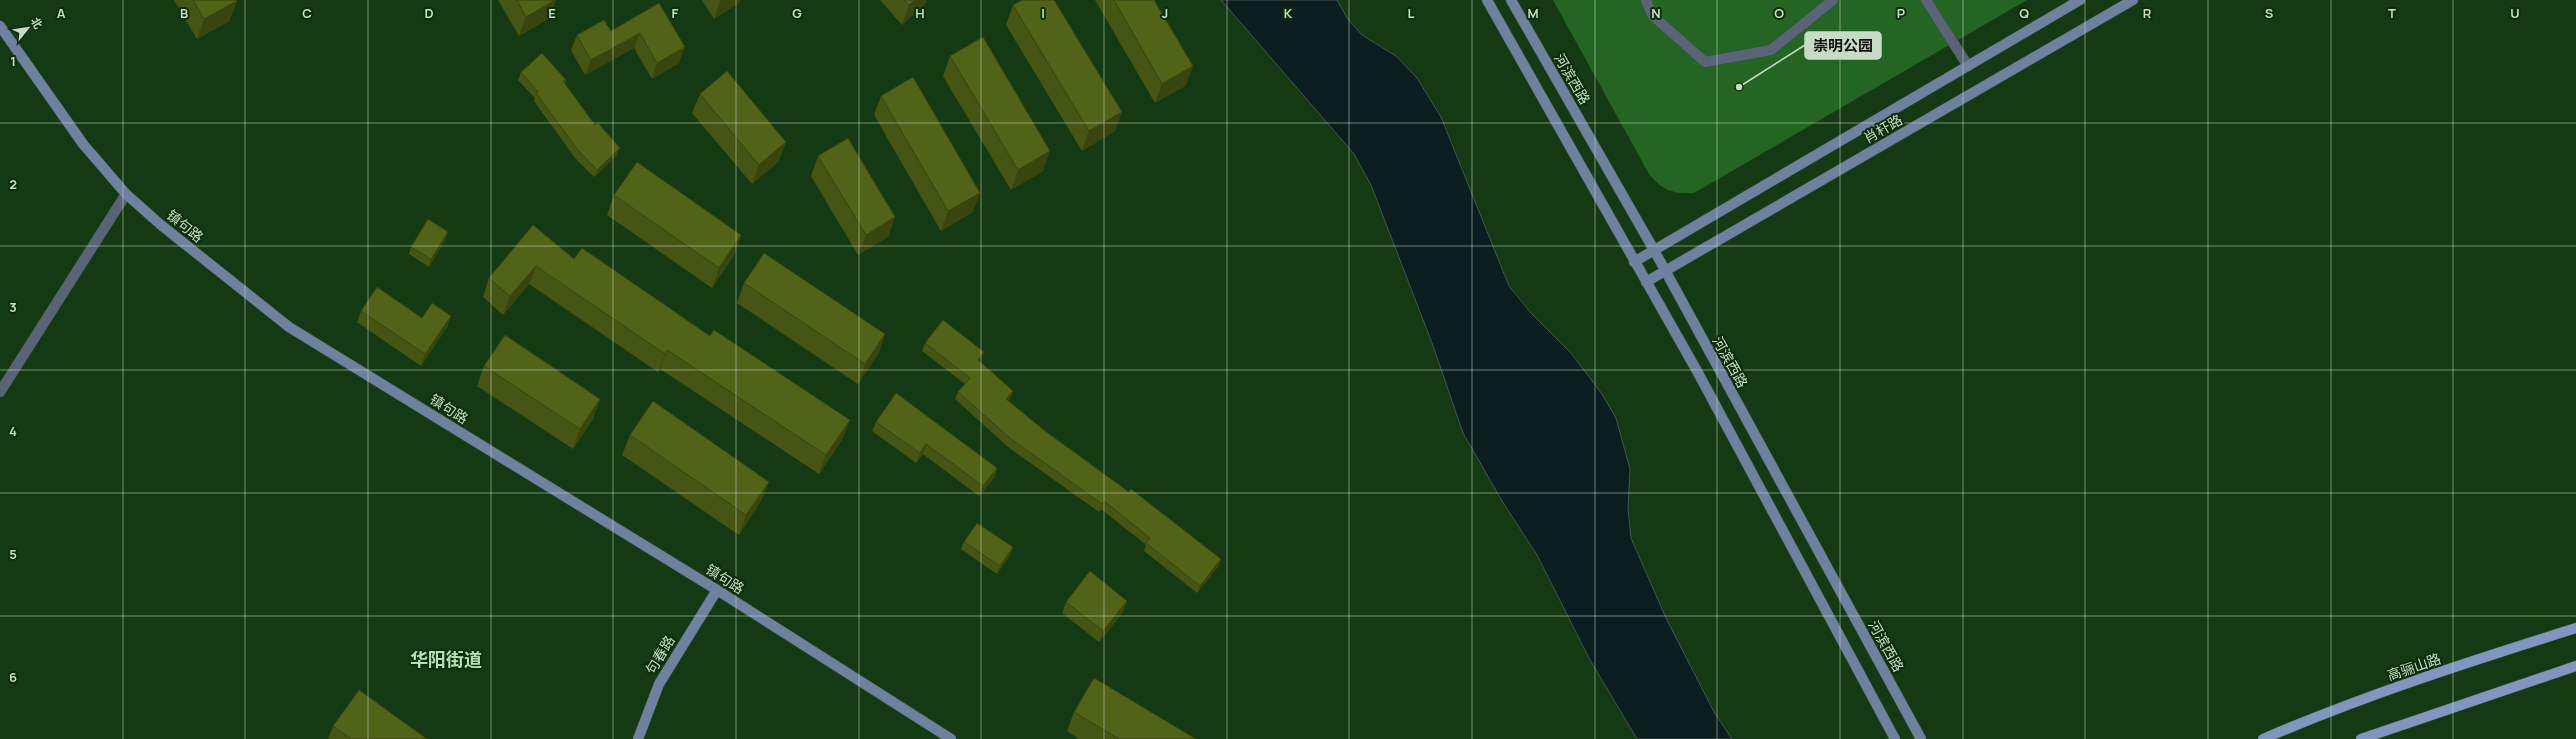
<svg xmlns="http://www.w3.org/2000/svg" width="2576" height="739" font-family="Manrope,'Noto Sans SC',sans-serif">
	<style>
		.green { fill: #256524 }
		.water { fill: #0a1d1f; stroke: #435651 }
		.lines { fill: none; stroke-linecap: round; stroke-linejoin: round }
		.lane-casing { stroke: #345733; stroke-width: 11 }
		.street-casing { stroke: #345733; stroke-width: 11 }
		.secondary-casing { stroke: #345733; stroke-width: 11 }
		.primary-casing { stroke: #345733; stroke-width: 11 }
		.lane { stroke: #596478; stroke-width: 10 }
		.street { stroke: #596478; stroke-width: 10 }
		.secondary { stroke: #6f81a1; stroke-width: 10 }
		.primary { stroke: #8096c0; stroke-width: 10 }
		.wall { fill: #455513 }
		.shaded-wall { fill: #38450f }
		.building { fill: #506316; stroke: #38450f }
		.grid { fill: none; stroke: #c7dcc5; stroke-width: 1; stroke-opacity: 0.55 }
		.labels { text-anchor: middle; stroke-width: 4; stroke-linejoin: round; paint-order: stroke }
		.street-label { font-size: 14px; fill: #c7dcc5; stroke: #082f08 }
		.district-label { font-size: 18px; font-weight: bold; fill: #b5e0b1; stroke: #082f08 }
		.grid-label { font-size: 13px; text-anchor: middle; font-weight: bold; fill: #c7dcc5; stroke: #082f08; stroke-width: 4; stroke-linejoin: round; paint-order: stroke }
		.leader { fill: none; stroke: #c7dcc5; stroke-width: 1.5 }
		.callout-dot { fill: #c7dcc5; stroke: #082f08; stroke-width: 1.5 }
		.callout { fill: #c7dcc5; stroke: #c7dcc5; stroke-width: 1.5 }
		.callout-label { font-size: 15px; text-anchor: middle; font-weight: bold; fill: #111 }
	</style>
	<rect width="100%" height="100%" fill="#143a13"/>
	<path class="green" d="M1553,0H2027L1694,193C1673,194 1663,191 1649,174Z"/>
	<path class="water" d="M1221,0H1337L1347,18L1362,35L1396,56L1417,78L1441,117L1509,286L1531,313L1571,353L1602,394L1616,418L1630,469L1628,508L1631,538L1665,616L1714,712L1732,739H1637L1590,660L1537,555L1502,501L1463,433L1432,343L1371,185L1354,154Z"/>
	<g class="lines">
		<g class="lane-casing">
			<path id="lane" d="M1646,0L1652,15L1705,62L1771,50L1833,0
				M1926,0L1968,66"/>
		</g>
		<g class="street-casing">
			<path id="street" d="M0,392L126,194"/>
		</g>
		<g class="secondary-casing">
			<path id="secondary" d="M1487,0L1697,371L1895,739
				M1511,0L1654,250L1921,739
				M0,26L83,144L126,194L161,225L289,327L717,590L951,739
				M1634,262L2080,0
				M1646,282L2133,0
				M638,739L659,684L717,590"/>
		</g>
		<g class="primary-casing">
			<path id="primary" d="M2263,739C2365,695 2471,661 2576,628
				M2361,739L2576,666"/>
		</g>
		<use href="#lane" class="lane"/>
		<use href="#street" class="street"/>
		<use href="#secondary" class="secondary"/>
		<use href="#primary" class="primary"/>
	</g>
	<path class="wall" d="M174,0H236L237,1L229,21L197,39Z
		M498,0H556L548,19L519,36Z
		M702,0H740V2L714,19Z
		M880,0H927L925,4L902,25Z
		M1095,0H1154L1193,66L1185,86L1155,103Z
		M659,3L679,63L652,79L634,48L585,75L571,50L577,35L611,31Z
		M1013,5L1115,131L1082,151L1006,25Z
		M950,56L1043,171L1011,190L943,76Z
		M521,72L566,80L565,84L617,155L594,177L575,158L534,101L535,98L518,80Z
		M700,94L786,142L778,162L752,184L692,113Z
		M881,96L973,212L941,231L874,115Z
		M818,156L895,217L888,237L858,255L811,176Z
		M614,195L741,235L734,255L712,288L607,215Z
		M533,225L574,259L843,438L819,474L660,369L658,372L529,284L503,315L483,297L489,278Z
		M448,232L445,240L429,267L409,254L411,247Z
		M744,283L885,334L878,354L858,384L737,303Z
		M361,311L422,318L451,316L447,327L421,366L357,322Z
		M925,343L981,360L980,361L1013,391L1010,399L1008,401L1045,431L1221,559L1218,567L1197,593L1144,551L1146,545L1101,509L1099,512L1008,447L955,399L958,392L965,384L922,351Z
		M484,366L600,399L593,419L573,449L477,386Z
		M876,422L997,468L994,478L979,496L923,454L916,463L872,431Z
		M630,435L769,482L761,501L739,535L622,455Z
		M964,542L1013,547L1010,555L997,574L961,549Z
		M1127,601L1123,612L1099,642L1062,613L1066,602Z
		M1074,712L1196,739H1079L1067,731Z
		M333,726L427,739H328Z"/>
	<path class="shaded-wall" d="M556,0L548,19L519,36L526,17Z
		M721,0H740V2L714,19Z
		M915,0H927L925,4L902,25L909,5Z
		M237,1L229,21L197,39L204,19Z
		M640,33L634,48L585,75L591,60Z
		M685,47L679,63L652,79L657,63Z
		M1193,66L1185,86L1155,103L1162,84Z
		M1122,112L1115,131L1082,151L1089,131Z
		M786,142L778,162L752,184L759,165Z
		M620,148L617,155L594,177L597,170Z
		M1050,151L1043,171L1011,190L1018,170Z
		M980,193L973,212L941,231L948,211Z
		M895,217L888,237L858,255L866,235Z
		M448,232L445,240L429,267L431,259Z
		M741,235L734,255L712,288L719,268Z
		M536,266L529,284L503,315L510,296Z
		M451,316L447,327L421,366L425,354Z
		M885,334L878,354L858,384L865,364Z
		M667,350L660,369L658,372L665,354Z
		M984,352L981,360L975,367L978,360Z
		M1013,391L1010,399L1003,407L1006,399Z
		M600,399L593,419L573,449L580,429Z
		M850,420L843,438L819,474L826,455Z
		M926,444L923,454L916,463L920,453Z
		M997,468L994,478L979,496L983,486Z
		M769,482L761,501L739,535L746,515Z
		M1104,501L1101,509L1099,512L1102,504Z
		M1013,547L1010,555L997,574L1000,566Z
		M1221,559L1218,567L1197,593L1200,586Z
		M1127,601L1123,612L1099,642L1103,631Z"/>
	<path class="building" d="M193,0H236L237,1L204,19Z
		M517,0H555L526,17Z
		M904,0H915L909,5Z
		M1022,0H1054L1122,112L1089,131L1013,5Z
		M1114,0H1154L1193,66L1162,84Z
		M659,3L685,47L657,63L640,33L591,60L577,35L604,20L611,31Z
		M983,37L1050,151L1018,170L950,56Z
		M542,53L566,80L563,81L595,125L598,123L620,148L597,170L578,150L536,93L538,92L521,72Z
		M727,71L786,142L759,165L700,94Z
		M913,77L980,193L948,211L881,96Z
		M848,138L895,217L866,235L818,156Z
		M637,162L741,235L719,268L614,195Z
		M428,219L448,232L431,259L411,247Z
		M533,225L574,259L582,248L710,336L714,330L850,420L826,455L667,350L665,354L536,266L510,296L489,278Z
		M764,253L885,334L865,364L744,283Z
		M377,287L422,318L432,303L451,316L425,354L361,311Z
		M943,320L984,352L978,360L1013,391L1006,399L1045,431L1129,492L1131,489L1221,559L1200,586L1146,543L1150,538L1104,501L1102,504L1011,439L958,392L970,378L925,343Z
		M505,335L600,399L580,429L484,366Z
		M896,393L997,468L983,486L926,444L920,453L876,422Z
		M653,401L769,482L746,515L630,435Z
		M977,523L1013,547L1000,566L964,542Z
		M1090,571L1127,601L1103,631L1066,602Z
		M1094,678L1196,739H1119L1074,712Z
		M359,690L427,739H351L333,726Z"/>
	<path class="grid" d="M123,0V739M245,0V739M368,0V739M491,0V739M613,0V739M736,0V739M859,0V739M981,0V739M1104,0V739M1227,0V739M1349,0V739M1472,0V739M1595,0V739M1717,0V739M1840,0V739M1963,0V739M2085,0V739M2208,0V739M2331,0V739M2453,0V739M0,123H2576M0,246H2576M0,370H2576M0,493H2576M0,616H2576"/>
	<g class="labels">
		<g class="street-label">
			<text transform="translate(1572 79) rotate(60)" y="5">河滨西路</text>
			<text transform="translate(1883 129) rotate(-30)" y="5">肖杆路</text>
			<text transform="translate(185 226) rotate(39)" y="5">镇句路</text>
			<text transform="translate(1730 362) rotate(61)" y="5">河滨西路</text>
			<text transform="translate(449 409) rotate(32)" y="5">镇句路</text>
			<text transform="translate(725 579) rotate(32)" y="5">镇句路</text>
			<text transform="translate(1886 646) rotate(61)" y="5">河滨西路</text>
			<text transform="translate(660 655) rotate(-59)" y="5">句春路</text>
			<text transform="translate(2414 667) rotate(-19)" y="5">高骊山路</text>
		</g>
		<g class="district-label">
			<text x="446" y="666">华阳街道</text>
		</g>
	</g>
	<g class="grid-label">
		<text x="61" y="18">A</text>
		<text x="184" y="18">B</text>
		<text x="307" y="18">C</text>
		<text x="429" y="18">D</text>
		<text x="552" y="18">E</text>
		<text x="675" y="18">F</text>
		<text x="797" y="18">G</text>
		<text x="920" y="18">H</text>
		<text x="1043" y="18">I</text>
		<text x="1165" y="18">J</text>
		<text x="1288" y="18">K</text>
		<text x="1411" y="18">L</text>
		<text x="1533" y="18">M</text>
		<text x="1656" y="18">N</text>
		<text x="1779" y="18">O</text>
		<text x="1901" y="18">P</text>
		<text x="2024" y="18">Q</text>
		<text x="2147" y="18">R</text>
		<text x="2269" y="18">S</text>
		<text x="2392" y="18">T</text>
		<text x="2515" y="18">U</text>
		<text x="13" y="66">1</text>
		<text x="13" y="189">2</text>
		<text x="13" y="312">3</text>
		<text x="13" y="436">4</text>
		<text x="13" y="559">5</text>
		<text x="13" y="682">6</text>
	</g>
	<path class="leader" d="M1739 87L1805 45"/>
	<circle class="callout-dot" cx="1739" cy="87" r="4"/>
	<rect class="callout" x="1805" y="32" width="76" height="27" rx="4"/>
	<g class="callout-label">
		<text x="1843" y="51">崇明公园</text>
	</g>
	<g transform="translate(28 28) rotate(60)" stroke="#082f08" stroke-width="3" paint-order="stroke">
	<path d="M0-3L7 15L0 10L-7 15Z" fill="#c7dcc5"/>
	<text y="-6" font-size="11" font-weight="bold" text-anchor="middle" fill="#c7dcc5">北</text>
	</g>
</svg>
